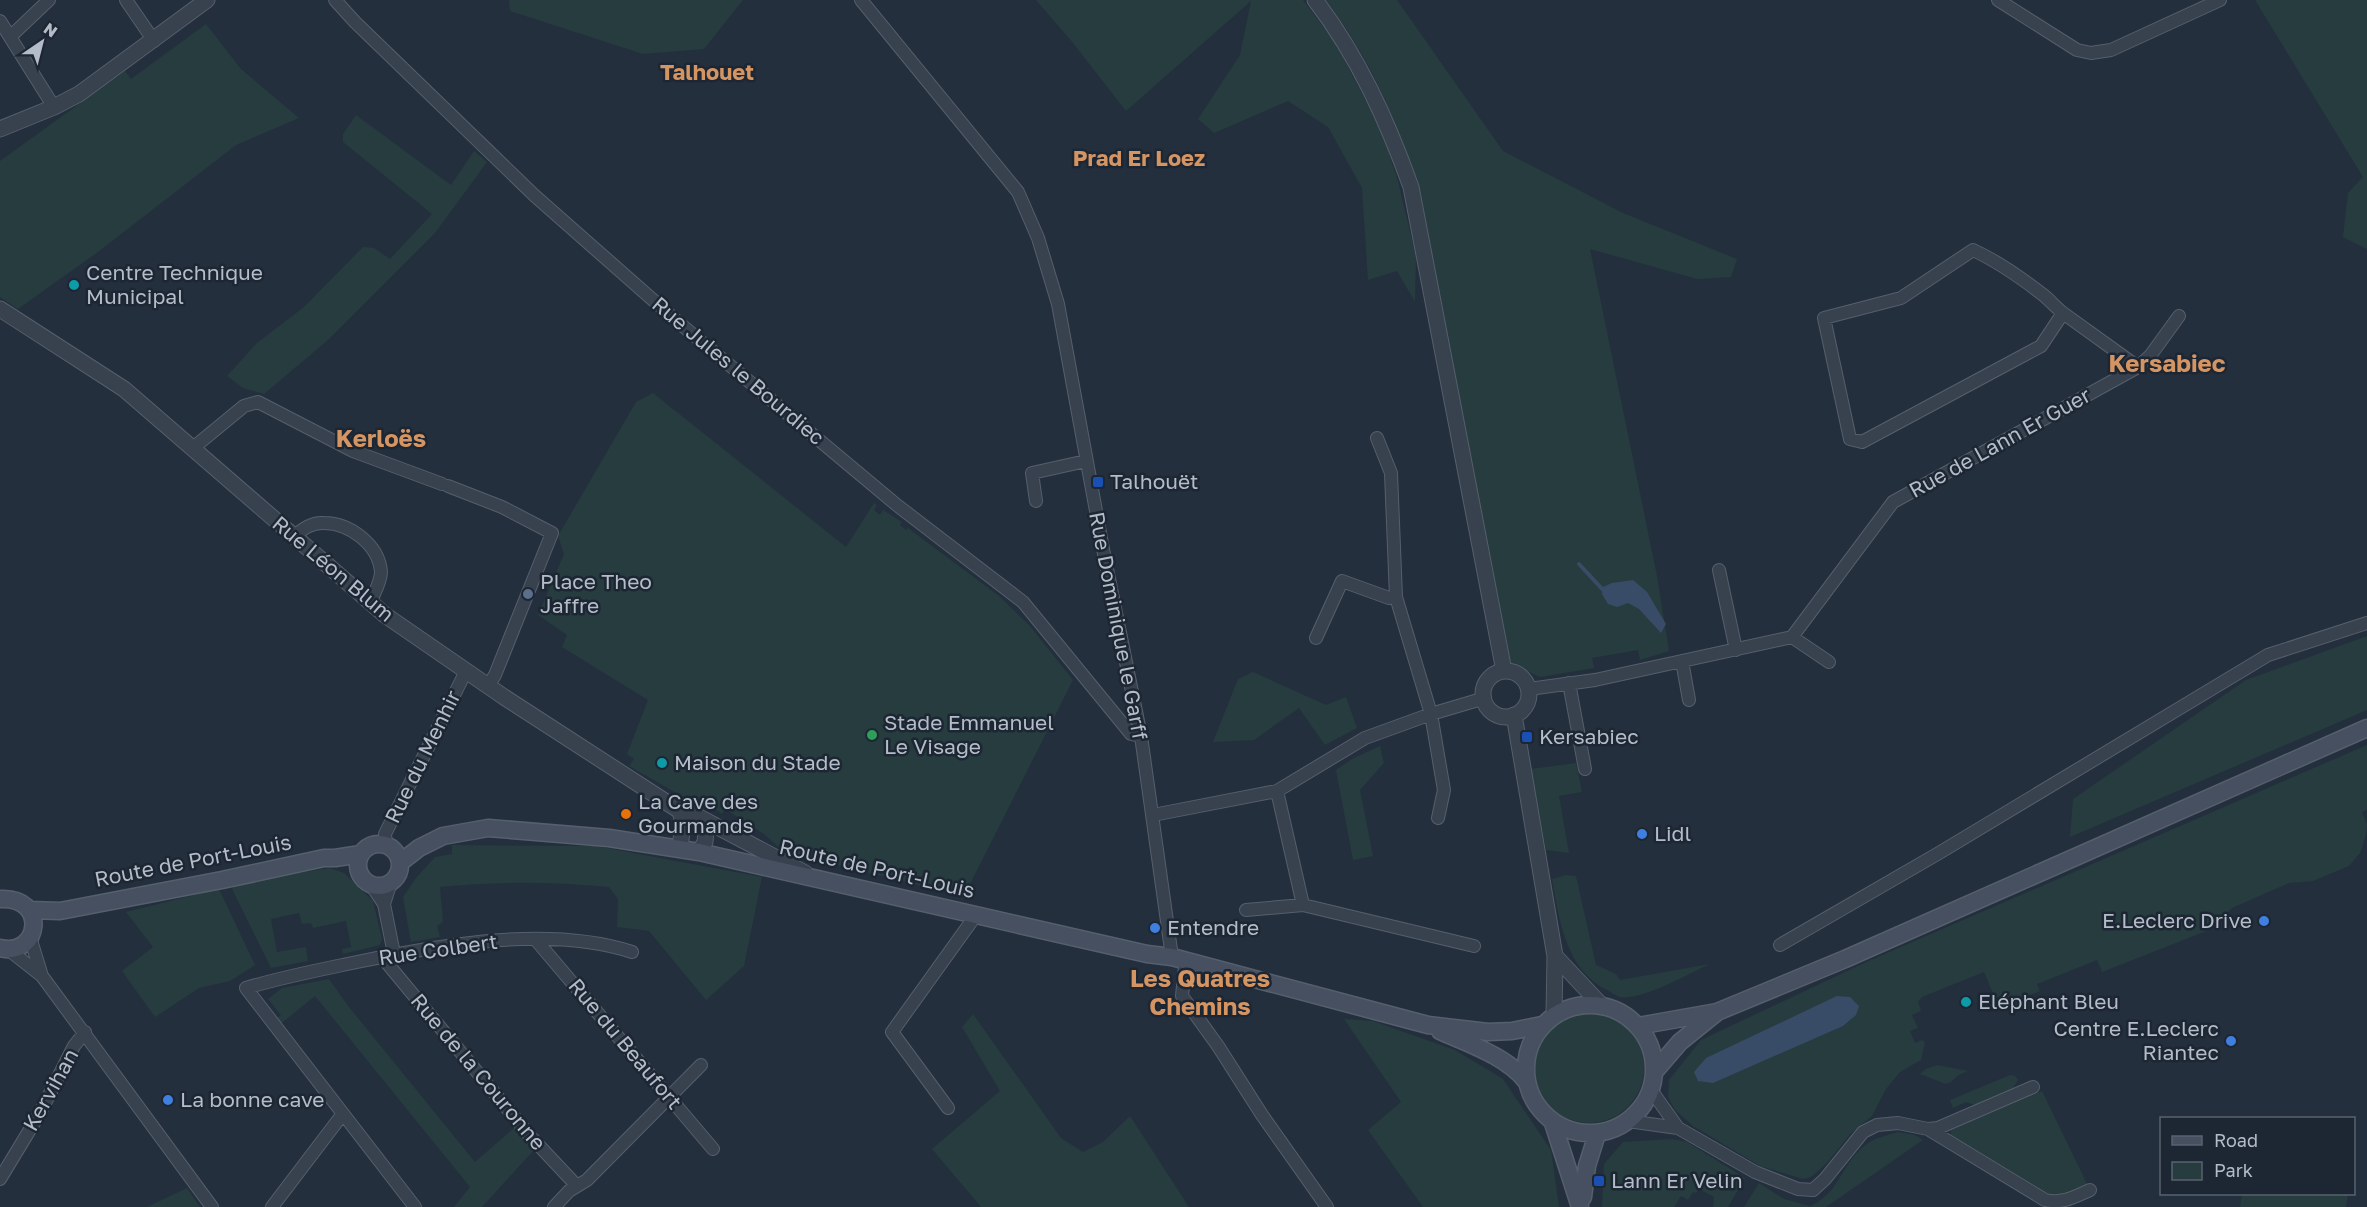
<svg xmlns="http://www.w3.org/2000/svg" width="2367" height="1207" font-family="'Golos Text',sans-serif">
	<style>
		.green { fill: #263c3f }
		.water { fill: #394c67 }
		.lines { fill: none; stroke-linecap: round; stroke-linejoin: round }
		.stream { stroke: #394c67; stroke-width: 4 }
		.minor-casing { stroke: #565f6c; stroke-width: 14 }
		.tertiary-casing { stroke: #565f6c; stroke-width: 17 }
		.secondary-casing { stroke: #565f6c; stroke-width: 19 }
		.minor { stroke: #38414e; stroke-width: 12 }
		.tertiary { stroke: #38414e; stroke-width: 15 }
		.secondary { stroke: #465061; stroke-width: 16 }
		.culture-dot { fill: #0f9aa8; stroke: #1d2633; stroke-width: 2 }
		.transit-dot { fill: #1a4fb4; stroke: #1d2633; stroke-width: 2 }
		.service-dot { fill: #5c6f8a; stroke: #1d2633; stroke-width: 2 }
		.leisure-dot { fill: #2e9e5b; stroke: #1d2633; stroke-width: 2 }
		.food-dot { fill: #e8710a; stroke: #1d2633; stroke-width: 2 }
		.shop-dot { fill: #3f7fe0; stroke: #1d2633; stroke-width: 2 }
		.labels { text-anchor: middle; stroke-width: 5; stroke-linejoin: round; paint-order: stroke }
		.poi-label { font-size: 21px; fill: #b4bcc9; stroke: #1d2633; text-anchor: start }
		.street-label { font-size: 21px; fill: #b4bcc9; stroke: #1d2633 }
		.neighbourhood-label { font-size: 22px; font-weight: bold; fill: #d59563; stroke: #1d2633 }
		.quarter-label { font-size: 24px; font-weight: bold; fill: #d59563; stroke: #1d2633 }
	</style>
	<rect width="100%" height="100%" fill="#242f3e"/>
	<path class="green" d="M509,0H743L704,49L643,54L510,11Z
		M1036,0H1303L1334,41L1381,129L1398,181L1416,257L1415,302L1397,271L1368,280L1362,188L1328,127L1288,101L1214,133L1198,119L1240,55L1251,1L1126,111L1073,43Z
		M1325,0H1397L1503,151L1623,213L1737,259L1731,277L1697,279L1590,249L1657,576L1669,651L1640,660L1638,650L1592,658L1594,668L1540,677L1511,664L1415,176C1393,113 1367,52 1325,0Z
		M2255,0H2367V249L2343,237L2348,193L2363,177Z
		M206,24L241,69L299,118L236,145L98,252L18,309L0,297V161L125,71L131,79Z
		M356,115L451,185L474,151L487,162L435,233L328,340L264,394L243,388L227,376L257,343L304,307L363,247L374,248L390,259L432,214L343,142V134Z
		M653,393L846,547L874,503L877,505L874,510L880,515L883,510L902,522L900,525L906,530L908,528L999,596L1030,626L1073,680L964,896L784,852L764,834L725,809L722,814L708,804L704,809L629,766L634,759L627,754L648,700L562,647L567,635L538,615L564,554L558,536L636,402Z
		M2367,636V710L2070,837L2073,799L2246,680Z
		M1253,672L1326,705L1346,697L1357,728L1325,745L1299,708L1254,740L1213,742L1238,679Z
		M2367,745V810L2362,812L2367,824L2366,835L2360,853L2349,866L2313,881L2289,883L2232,908L2209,930L2102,972L2097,960L2037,984L2040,991L2017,1000L2014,1008L2007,1011L1998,1005L1984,972L1922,997L1918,1002L1921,1011L1912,1015L1918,1028L1910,1031L1915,1043L1922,1040L1925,1042L1921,1060L1900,1072L1886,1089L1872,1116L1852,1132L1826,1164L1811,1177L1803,1179L1760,1166L1693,1126L1675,1110L1668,1097L1669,1080L1701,1040L1864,963Z
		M1380,746L1384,763L1360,790L1373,856L1353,860L1336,770L1352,759Z
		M1576,763L1582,792L1559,796L1569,853L1546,850L1531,769Z
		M452,845L596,846L762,877L744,966L706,1000L649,931L617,927L618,899L609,887C553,882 496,881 440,887L443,922L437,926L440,937L411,942L403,897L416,878L435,857L452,854Z
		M330,868L344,873L373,901L382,939L380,945L343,954L342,949L351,947L346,921L313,928L311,923L302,924L299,913L271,919L277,952L306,947L308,961L271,968L232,889L235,883Z
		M1566,875L1576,876L1596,965L1616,974L1620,980L1710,964C1690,973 1642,1001 1620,997C1616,996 1611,992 1607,990C1566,970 1559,920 1552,879Z
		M219,889L255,965L230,981L199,988L155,1017L122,971L153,947L126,912Z
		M329,979L349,1007L475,1162L514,1128L534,1150L482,1207H454L470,1187L315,996L278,1026L274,1021L281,1015L268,999L282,988Z
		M1534 1068a55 55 0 1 1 110 0a55 55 0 1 1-110 0Z
		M973,1014L1061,1138L1083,1152L1103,1142L1130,1116L1189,1207H981L932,1149L1000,1091L962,1027Z
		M1344,1019L1373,1021L1455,1050L1503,1079L1551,1150L1559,1207H1423L1368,1130L1401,1102Z
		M1937,1065L1968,1071L1957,1076L1951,1082L1946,1084L1920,1074L1926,1069Z
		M2010,1075L2015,1076L2018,1080L2013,1088L1975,1105L1966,1102L1953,1108L1950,1100Z
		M2042,1091L2090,1190L2057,1196L2044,1193L1951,1137V1130Z
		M1898,1132L1915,1135L1923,1140L1826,1207H1744L1759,1183L1784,1199L1810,1206C1840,1193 1840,1166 1863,1147C1873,1138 1885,1136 1898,1132Z
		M1673,1139L1687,1142L1745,1178L1728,1207H1713L1714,1197L1699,1189L1696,1193L1693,1192L1688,1200L1681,1196L1674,1207H1602L1604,1164L1623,1142Z
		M187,1188L200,1207H147Z
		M2242,1194H2348L2346,1207H2240Z"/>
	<path class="water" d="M1633,580L1647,592L1666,624L1661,633L1639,609L1628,603L1617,607L1608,604L1602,594L1603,587L1612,583Z
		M1837,996L1850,997L1859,1006L1856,1015L1843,1026L1713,1083L1698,1081L1694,1072L1706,1058Z"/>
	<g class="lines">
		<path class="stream" d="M1579,564L1604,591"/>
		<g class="minor-casing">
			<path id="minor" d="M126,0L154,41
				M335,0L355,22L535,196L678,322L898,506L1023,602L1131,734L1141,736
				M861,0L1018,192L1038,238L1058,304L1103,549L1141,736L1172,957
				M1998,0L2077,50L2091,53L2111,50L2220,0
				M0,21L54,107
				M11,36L49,0
				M2063,313L2041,346L1862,442L1850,439L1824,318L1901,298L1973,250C1997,261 2020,277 2042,294C2049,299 2055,307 2063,313L2138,367
				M1377,438L1391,473L1396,597L1431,714L1444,790L1438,818
				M193,448L244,406L258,402L353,451L442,484
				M448,486L502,507L552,533L495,675L488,686
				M1036,501L1032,473L1086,461
				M294,536C303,529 312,522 324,523C350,523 379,545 381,572C381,582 374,593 370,603
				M1719,570L1736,650
				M1792,637L1829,662
				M1316,638L1342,581L1389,598L1396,597
				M1682,661L1689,700
				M1569,683L1585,769
				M1529,689L1595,680L1792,637L1893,502L2138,367L2150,356L2179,316
				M1277,791L1303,905L1474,946
				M1153,815L1277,791L1365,738L1431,714L1485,698
				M386,844L385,834L466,671
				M370,883L384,904L394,954
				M384,904L391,882
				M1246,910L1303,905
				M30,937L42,976
				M536,940L713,1149
				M1780,945L1939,853L2268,655L2367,623
				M9,950L42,976L212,1207
				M382,957L530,1136L577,1186
				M1185,966L1182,996L1218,1046L1262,1115L1327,1207
				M1651,1090L1678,1128
				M948,1108L892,1032L976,915
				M1628,1121L1678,1128L1755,1172L1798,1189L1813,1190L1825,1179L1863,1132L1877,1125L1898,1123L1928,1129L2045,1200C2063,1204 2074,1197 2090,1190
				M1928,1129L1938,1128L2033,1087
				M0,1179L40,1113L74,1046L85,1032
				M272,1207L342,1115
				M415,1207L246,988C282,977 319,970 357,962C440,945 549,925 632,952
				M554,1207L569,1191L587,1180L701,1065"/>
		</g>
		<g class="tertiary-casing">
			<path id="tertiary" d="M1315,0C1358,56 1387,120 1411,187L1504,671
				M0,129L54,107L79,94L207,0
				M0,309L124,389L385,615L504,697L680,811L697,816L805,873
				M1483 694a23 23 0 1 1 46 0a23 23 0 1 1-46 0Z
				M1514,715L1555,956L1554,1015
				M680,811L683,823L680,848
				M699,852L705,842L707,821
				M1555,956L1602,1006"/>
		</g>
		<g class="secondary-casing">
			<path id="secondary" d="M358 865a21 21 0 1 1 42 0a21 21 0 1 1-42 0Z
				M401,862L419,848L443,836L488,828L609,838L699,852L1147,954L1172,957L1428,1025L1488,1032L1512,1031L1542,1025
				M0,899C49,896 40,958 0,948
				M30,910L60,911L222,880L324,858H335L361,854
				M1526 1069a64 64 0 1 1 128 0a64 64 0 1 1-128 0Z
				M1638,1026L1717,1012L1845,959L2367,728
				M1440,1031C1469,1044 1506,1056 1526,1081
				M1655,1071L1680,1042L1716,1013
				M1553,1123L1580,1207
				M1579,1203L1583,1197L1587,1166L1597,1134"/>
		</g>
		<use href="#minor" class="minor"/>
		<use href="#tertiary" class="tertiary"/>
		<use href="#secondary" class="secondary"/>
	</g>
	<g class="culture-dot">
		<circle cx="74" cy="285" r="6"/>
		<circle cx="662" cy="763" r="6"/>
		<circle cx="1966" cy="1002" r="6"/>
	</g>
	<g class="transit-dot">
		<rect x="1092" y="476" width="12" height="12" rx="3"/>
		<rect x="1521" y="731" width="12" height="12" rx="3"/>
		<rect x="1593" y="1175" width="12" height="12" rx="3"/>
	</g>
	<circle class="service-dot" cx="528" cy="594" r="6"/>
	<circle class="leisure-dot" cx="872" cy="735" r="6"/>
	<circle class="food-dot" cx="626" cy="814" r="6"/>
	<g class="shop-dot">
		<circle cx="1642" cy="834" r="6"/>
		<circle cx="2264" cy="921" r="6"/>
		<circle cx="1155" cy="928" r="6"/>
		<circle cx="2231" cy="1041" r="6"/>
		<circle cx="168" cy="1100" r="6"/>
	</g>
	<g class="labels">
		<g class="poi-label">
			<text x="86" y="280">Centre Technique<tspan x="86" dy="24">Municipal</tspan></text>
			<text x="1110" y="489">Talhouët</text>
			<text x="540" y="589">Place Theo<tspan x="540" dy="24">Jaffre</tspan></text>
			<text x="884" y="730">Stade Emmanuel<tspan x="884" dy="24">Le Visage</tspan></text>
			<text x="1539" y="744">Kersabiec</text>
			<text x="674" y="770">Maison du Stade</text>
			<text x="638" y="809">La Cave des<tspan x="638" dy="24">Gourmands</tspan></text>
			<text x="1654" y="841">Lidl</text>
			<text x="2252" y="928" text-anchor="end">E.Leclerc Drive</text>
			<text x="1167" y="935">Entendre</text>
			<text x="1978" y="1009">Eléphant Bleu</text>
			<text x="2219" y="1036" text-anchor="end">Centre E.Leclerc<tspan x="2219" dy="24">Riantec</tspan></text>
			<text x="180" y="1107">La bonne cave</text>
			<text x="1611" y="1188">Lann Er Velin</text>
		</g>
		<g class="street-label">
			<text transform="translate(738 371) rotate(40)" y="7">Rue Jules le Bourdiec</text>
			<text transform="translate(2000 443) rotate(-29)" y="7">Rue de Lann Er Guer</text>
			<text transform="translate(333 569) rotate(40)" y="7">Rue Léon Blum</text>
			<text transform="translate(1118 626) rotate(79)" y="7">Rue Dominique le Garff</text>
			<text transform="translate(423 757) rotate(-64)" y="7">Rue du Menhir</text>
			<text transform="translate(193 861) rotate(-11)" y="7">Route de Port-Louis</text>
			<text transform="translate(877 869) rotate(13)" y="7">Route de Port-Louis</text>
			<text transform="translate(438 950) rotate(-8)" y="7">Rue Colbert</text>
			<text transform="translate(625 1044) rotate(50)" y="7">Rue du Beaufort</text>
			<text transform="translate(478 1072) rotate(50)" y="7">Rue de la Couronne</text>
			<text transform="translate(51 1090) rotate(-61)" y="7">Kervihan</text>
		</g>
		<g class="neighbourhood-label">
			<text x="707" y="80">Talhouet</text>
			<text x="1139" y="166">Prad Er Loez</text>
		</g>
		<g class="quarter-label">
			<text x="2167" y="372">Kersabiec</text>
			<text x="381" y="447">Kerloës</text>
			<text x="1200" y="987">Les Quatres<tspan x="1200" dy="28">Chemins</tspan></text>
		</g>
	</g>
	<rect x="2160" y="1117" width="195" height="78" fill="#1d2633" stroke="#59626f" stroke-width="1.5"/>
	<rect x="2172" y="1136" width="30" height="9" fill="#465061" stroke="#59626f" stroke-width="1.5"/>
	<text x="2214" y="1147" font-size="18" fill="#b4bcc9">Road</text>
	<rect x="2172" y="1162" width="30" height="18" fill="#263c3f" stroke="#59626f" stroke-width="1.5"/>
	<text x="2214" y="1177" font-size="18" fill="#b4bcc9">Park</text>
	<g transform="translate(42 42) rotate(35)" stroke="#1d2633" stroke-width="4.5" paint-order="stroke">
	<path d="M0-4.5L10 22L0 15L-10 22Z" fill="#b4bcc9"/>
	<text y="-9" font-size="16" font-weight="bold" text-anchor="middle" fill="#b4bcc9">N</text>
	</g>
</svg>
